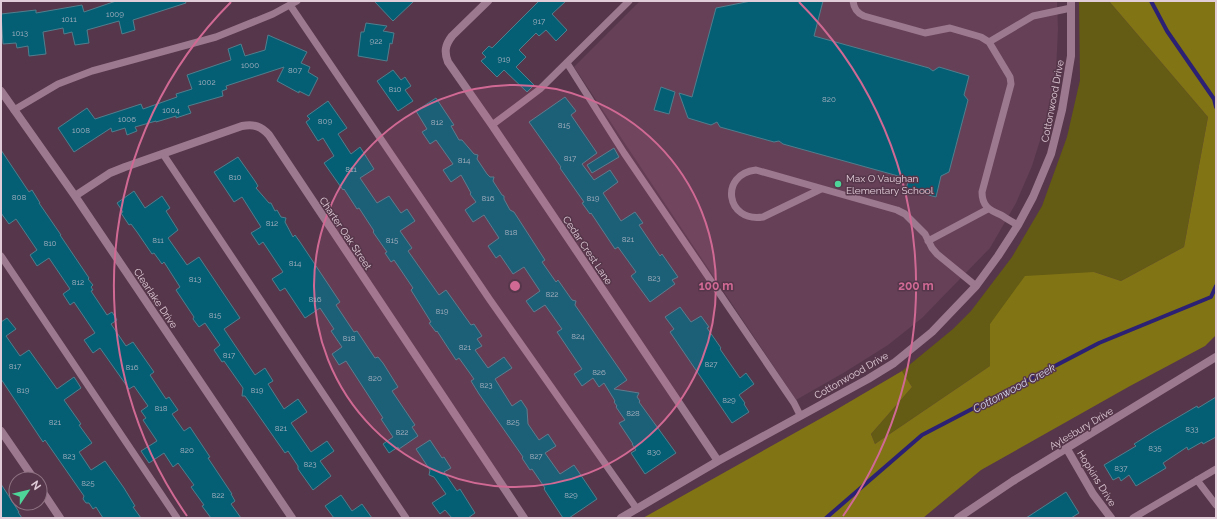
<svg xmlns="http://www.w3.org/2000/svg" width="1217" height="519" font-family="Raleway,sans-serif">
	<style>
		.built { fill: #654057 }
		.green { fill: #645b14 }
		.forest { fill: #817415 }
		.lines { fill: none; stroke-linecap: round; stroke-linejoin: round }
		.stream { stroke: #2b2073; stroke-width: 4 }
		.building { fill: #045f75; stroke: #517e8d }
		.service { stroke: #9d798f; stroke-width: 7 }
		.minor { stroke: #9d798f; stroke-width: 8 }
		.tertiary { stroke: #9d798f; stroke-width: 8 }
		.ring { fill: none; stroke: #d06994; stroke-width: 2 }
		.poi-dot { fill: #4ed399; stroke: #56364a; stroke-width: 1.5 }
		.labels { text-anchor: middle; stroke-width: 3; stroke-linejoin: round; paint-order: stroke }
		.number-label { font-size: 8px; fill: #aab2c0 }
		.street-label { font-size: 10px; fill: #e1cdd9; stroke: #56364a }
		.poi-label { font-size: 10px; fill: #e1cdd9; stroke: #56364a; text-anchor: start }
		.water-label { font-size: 11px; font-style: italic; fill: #d1d4ec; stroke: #56364a }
		.centre { fill: #d06994; stroke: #56364a; stroke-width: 2 }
		.ring-label { font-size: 12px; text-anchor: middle; font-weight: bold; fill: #d06994; stroke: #56364a; stroke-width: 3; stroke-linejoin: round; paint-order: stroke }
	</style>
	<rect width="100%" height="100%" fill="#56364a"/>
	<path class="built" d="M640,1H1057L1058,29L1056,72L1047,118L1032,166L1016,203L990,248L922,318L888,345L845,372L796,400L574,67Z"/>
	<path class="green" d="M1079,1H1109L1208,117L1184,247L1121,281L1094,272L990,324V366L875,444L871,434L912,387L902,371L953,329L971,311L1012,257L1042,206L1067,137L1080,80Z"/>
	<path class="forest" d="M1109,1H1216V335L1205,346L1130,386L981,470L923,518H643L834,411L902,371L912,387L871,434L875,444L990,366V324L1025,276L1094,272L1121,281L1184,247L1208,117Z"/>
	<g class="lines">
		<path class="stream" d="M1151,1L1167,31L1214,99L1216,107
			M826,518L922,435L1099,343L1211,297L1216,286"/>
	</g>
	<path class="building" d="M116,1H185L186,3L133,20L135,30L122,34L119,21L87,30L89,43L75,45L72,32L64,34L63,28L43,32L46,54L29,56L28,46L17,48L16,43L3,44L1,14L36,10V13L82,5L84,12Z
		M374,1H414L393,21Z
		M539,1H566L552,14L567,30L556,41L546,30L539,36L536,33L519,50L526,57L516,67L534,85L527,92L504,70L497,77L481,61L486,57L482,53L489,46L492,48Z
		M751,1H823L814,36L929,68L933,71L939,67L969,76L964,95L968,100L949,172L941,176L936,197L906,189L909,179L783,144L779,141L774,142L720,127L717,122L711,125L688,118L679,93L692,97L716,8Z
		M366,23L387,26L383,31L394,33L392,44L390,43L387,61L358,56L361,32H364Z
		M268,35L307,52L301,63L310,67L308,72L318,78L309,96L299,91V93L277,81L284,67L226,86L227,89L222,91L223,96L188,106L191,113L176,118V116L156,122V121L135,127L137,131L127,135L125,128L112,132L111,128L74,152L58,128L87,108L95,119L141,104L143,109L177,97L176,94L192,89L187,75L231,60L228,49L241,44L245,56L265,50Z
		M393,70L401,80L405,77L411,86L405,90L413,101L398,111L377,81Z
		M661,87L675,92L669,114L654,110Z
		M565,97L576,111L571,115L597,153L582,164L594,180L610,170L618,182L603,193L621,221L635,212L643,223L639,225L660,256L662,254L678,277L672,280L675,284L650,302L631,276L636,272L618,247L615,249L591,213L590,214L582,203L584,202L560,168L561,167L529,122Z
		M436,98L454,125L451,126L459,140H462L474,154L478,155L477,159L487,174L490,177H494L493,181L502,195L504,196V199L510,210L514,212L545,260L542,262L556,282L558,280L572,300L576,301L575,305L627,380L614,389L639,393L637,397L640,401L639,402L676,453L645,474L631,453L636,450L632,444H633L619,423L625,420L616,407L617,406L614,402L615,401L604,383L599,387L593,378L582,386L574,374L582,369L557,332L562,329L545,305L534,312L526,301L540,291L524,267L513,274L500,255L496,258L488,246L499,238L484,215L473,222L465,210L476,202L470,194L471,193L461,175L451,182L443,170L453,164L436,140L430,144L422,132L427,129L416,111Z
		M328,101L347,128L338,134L351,154L360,147L374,169L360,178L377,203L389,196L401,213L407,209L415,221L400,231L412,248L408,251L439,295L446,290L471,325L474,324L482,336L477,339L482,346L475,350L488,368L504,357L512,368L495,379L512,406L521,400L527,409L528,424L539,440L548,434L556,446L545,453L560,474L574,465L597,499L569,518H563L544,489L545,488L532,469L530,470L522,458L523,457L479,394L471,381L474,379L459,358L456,360L437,331L436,332L429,323L431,322L411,290L413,288L394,260L391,262L385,253L387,252L373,232L374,231L359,208L357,209L344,189L343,190L324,163L334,156L323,138L318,141L306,122L310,119L307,116Z
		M614,148L619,157L592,173L587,165Z
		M1,150L29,192L32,190L40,203H39L61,235H60L89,278L88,279L93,285L91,287L93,290L91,291L107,315L112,312L117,320L111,324L126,346L133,342L154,372L150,375L166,399L169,397L178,410L172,414L184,431L190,427L210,457L208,458L232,494H231L235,501L231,504L241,518H211L202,506L204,505L191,487L194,485L178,463L173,467L164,453L149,463L141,451L157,441L143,420L146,418L141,411L148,406L134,386L129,389L100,348L93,353L84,340L95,333L74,302L70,305L63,294L70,289L49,258L37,266L30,255L37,250L16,219L9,224L1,213Z
		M238,157L255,181L258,186L256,188L269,203H271L275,211L277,210L281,217L286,218L285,222L293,237L295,235L300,242L340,302L336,305L354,332L357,331L375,358L378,357L383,363L398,387L392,391L415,425L412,427L418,436L399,449L398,447L389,453L383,444L393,437L381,419L383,418L346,361L339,365L332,354L342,347L331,331L334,329L320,308L305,318L285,288L280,291L272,279L283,272L263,242L259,245L251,233L261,227L242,197L234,202L214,172Z
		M134,191L145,208L162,196L170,208L166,211L178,230L168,238L187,265L199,257L240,318L224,329L255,375L265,368L273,381L268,384L284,409L298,399L307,412L291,423L311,452L327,441L334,451L320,461L331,476L313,490L298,469V466L288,451L285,453L245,396H242L243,388L224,361L222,362L214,350L220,345L205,323L199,327L193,319L194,317L176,290L180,287L164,262L162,264L154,253L152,254L137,232L131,224L129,225L121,213L123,212L117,203Z
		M680,307L691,322L701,316L709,327L707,328L721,348L720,349L740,378L746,373L754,384L739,395L745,403L744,404L749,412L732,423L670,332L674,329L665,317Z
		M7,318L16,329L6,336L20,356L29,350L57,389L74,377L78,383L81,388L64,400L81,424L79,425L92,443L79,452L91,470L105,461L124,488L135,506L133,507L141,518H103L96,507L93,509L89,503H86L83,499L84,496L45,440L43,442L1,379V322Z
		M1216,397V437L1203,444L1202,442L1188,450L1187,447L1163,463L1166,468L1136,486L1129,475L1121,481L1119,477L1113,480L1104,465L1136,446L1134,444L1153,432L1197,406L1198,408Z
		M430,440L442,458L444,457L451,468L444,472L457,491L460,489L475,513L468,518H452L445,510L440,514L432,503L446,494L434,477L429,475L430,470L416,449Z
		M1,484L19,512H18L22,518H1Z
		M1066,492L1079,513L1071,518H1026Z
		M341,495L352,511L362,504L372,518H334L325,506Z"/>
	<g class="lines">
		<path class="service" d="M853,1C854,9 857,13 864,16L925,33L950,28L981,37L989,42L1010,77L1011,84L982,192C982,206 989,210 1001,215C1006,218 1012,222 1018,225
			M290,5L490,300L637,509
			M989,42L1033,16L1071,8
			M567,63L624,153L794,403L800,415
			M14,110L58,84L92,71L216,37L273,14L297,1
			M492,125L540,89L629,1
			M163,154L406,518
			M821,189L763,217C726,223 719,174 756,170L897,210L905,214L925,234L932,248L937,254L976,286
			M928,241L988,209
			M1,256L177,518
			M1197,480L1216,505
			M1133,518L1216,469"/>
		<path class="minor" d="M488,1L452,36C445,45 444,52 448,62L492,125L718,461
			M1,91L75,196L292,518
			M75,196L110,173L125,167L242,126C254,124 261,126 269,135L524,518
			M1,431L34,479
			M1067,449L1093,494L1111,518
			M40,488L60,518
			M621,518L718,461L868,379L894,363L932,332L976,286L998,256L1018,225L1033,197L1051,154L1062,110L1071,56V1"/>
		<path class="tertiary" d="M958,518L1013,481L1216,357"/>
	</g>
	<circle cx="515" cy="286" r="201" fill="#d06994" fill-opacity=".12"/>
	<g class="ring">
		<circle cx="515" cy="286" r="201"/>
		<path d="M187 516A401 401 0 0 1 231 2M799 2A401 401 0 0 1 843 516"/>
	</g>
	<circle class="poi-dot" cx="838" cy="184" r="4"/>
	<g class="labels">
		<g class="number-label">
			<text x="115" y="17">1009</text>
			<text x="69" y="22">1011</text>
			<text x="539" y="24">917</text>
			<text x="20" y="36">1013</text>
			<text x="376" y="44">922</text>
			<text x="504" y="62">919</text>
			<text x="250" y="68">1000</text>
			<text x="295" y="73">807</text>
			<text x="207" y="85">1002</text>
			<text x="395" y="92">810</text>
			<text x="829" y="102">820</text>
			<text x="171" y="113">1004</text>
			<text x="127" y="122">1006</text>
			<text x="325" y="124">809</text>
			<text x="437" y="125">812</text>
			<text x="564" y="128">815</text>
			<text x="81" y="133">1008</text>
			<text x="570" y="161">817</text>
			<text x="464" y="163">814</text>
			<text x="351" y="172">811</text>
			<text x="235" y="180">810</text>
			<text x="19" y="200">808</text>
			<text x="488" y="201">816</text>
			<text x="593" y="201">819</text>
			<text x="272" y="226">812</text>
			<text x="511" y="235">818</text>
			<text x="628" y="242">821</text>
			<text x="158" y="243">811</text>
			<text x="392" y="243">815</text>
			<text x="50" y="246">810</text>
			<text x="295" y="266">814</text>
			<text x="654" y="281">823</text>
			<text x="195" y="282">813</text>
			<text x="78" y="285">812</text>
			<text x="552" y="297">822</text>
			<text x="315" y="302">816</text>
			<text x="442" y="314">819</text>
			<text x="215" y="318">815</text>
			<text x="578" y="339">824</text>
			<text x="349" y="341">818</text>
			<text x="465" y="350">821</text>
			<text x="229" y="358">817</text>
			<text x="711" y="367">827</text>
			<text x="15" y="369">817</text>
			<text x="132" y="370">816</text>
			<text x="599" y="375">826</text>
			<text x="375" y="381">820</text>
			<text x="486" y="388">823</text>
			<text x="23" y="393">819</text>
			<text x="257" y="393">819</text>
			<text x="729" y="403">829</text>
			<text x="161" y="411">818</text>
			<text x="633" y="416">828</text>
			<text x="55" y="425">821</text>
			<text x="513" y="425">825</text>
			<text x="281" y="431">821</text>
			<text x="1192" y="432">833</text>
			<text x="402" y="435">822</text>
			<text x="1155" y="451">835</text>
			<text x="187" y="453">820</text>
			<text x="654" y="455">830</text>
			<text x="69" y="459">823</text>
			<text x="536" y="459">827</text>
			<text x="310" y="467">823</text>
			<text x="1121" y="471">837</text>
			<text x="88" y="486">825</text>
			<text x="218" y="498">822</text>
			<text x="571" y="498">829</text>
		</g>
		<g class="street-label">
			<text transform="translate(1052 101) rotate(-79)" y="4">Cottonwood Drive</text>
			<text transform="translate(346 233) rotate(56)" y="4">Charter Oak Street</text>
			<text transform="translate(588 250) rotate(56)" y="4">Cedar Crest Lane</text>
			<text transform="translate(156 298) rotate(56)" y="4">Clearlake Drive</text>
			<text transform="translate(851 375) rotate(-30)" y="4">Cottonwood Drive</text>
			<text transform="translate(1081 428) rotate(-31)" y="4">Aylesbury Drive</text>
			<text transform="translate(1097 478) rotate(58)" y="4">Hopkins Drive</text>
		</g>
		<g class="poi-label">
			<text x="846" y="182">Max O Vaughan<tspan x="846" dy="12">Elementary School</tspan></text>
		</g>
		<g class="water-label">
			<text transform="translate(1014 388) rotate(-28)" y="4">Cottonwood Creek</text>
		</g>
	</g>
	<circle cx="515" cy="286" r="6" class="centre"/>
	<g class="ring-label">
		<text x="716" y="290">100 m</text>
		<text x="916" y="290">200 m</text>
	</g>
	<rect width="1217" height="519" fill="none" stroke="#e1cdd9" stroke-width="4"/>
	<g transform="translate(28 491) rotate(55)"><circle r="19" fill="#56364a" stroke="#8e7283"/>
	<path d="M0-3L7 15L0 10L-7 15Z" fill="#4ed399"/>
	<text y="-6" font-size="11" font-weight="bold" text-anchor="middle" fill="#e1cdd9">N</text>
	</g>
</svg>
